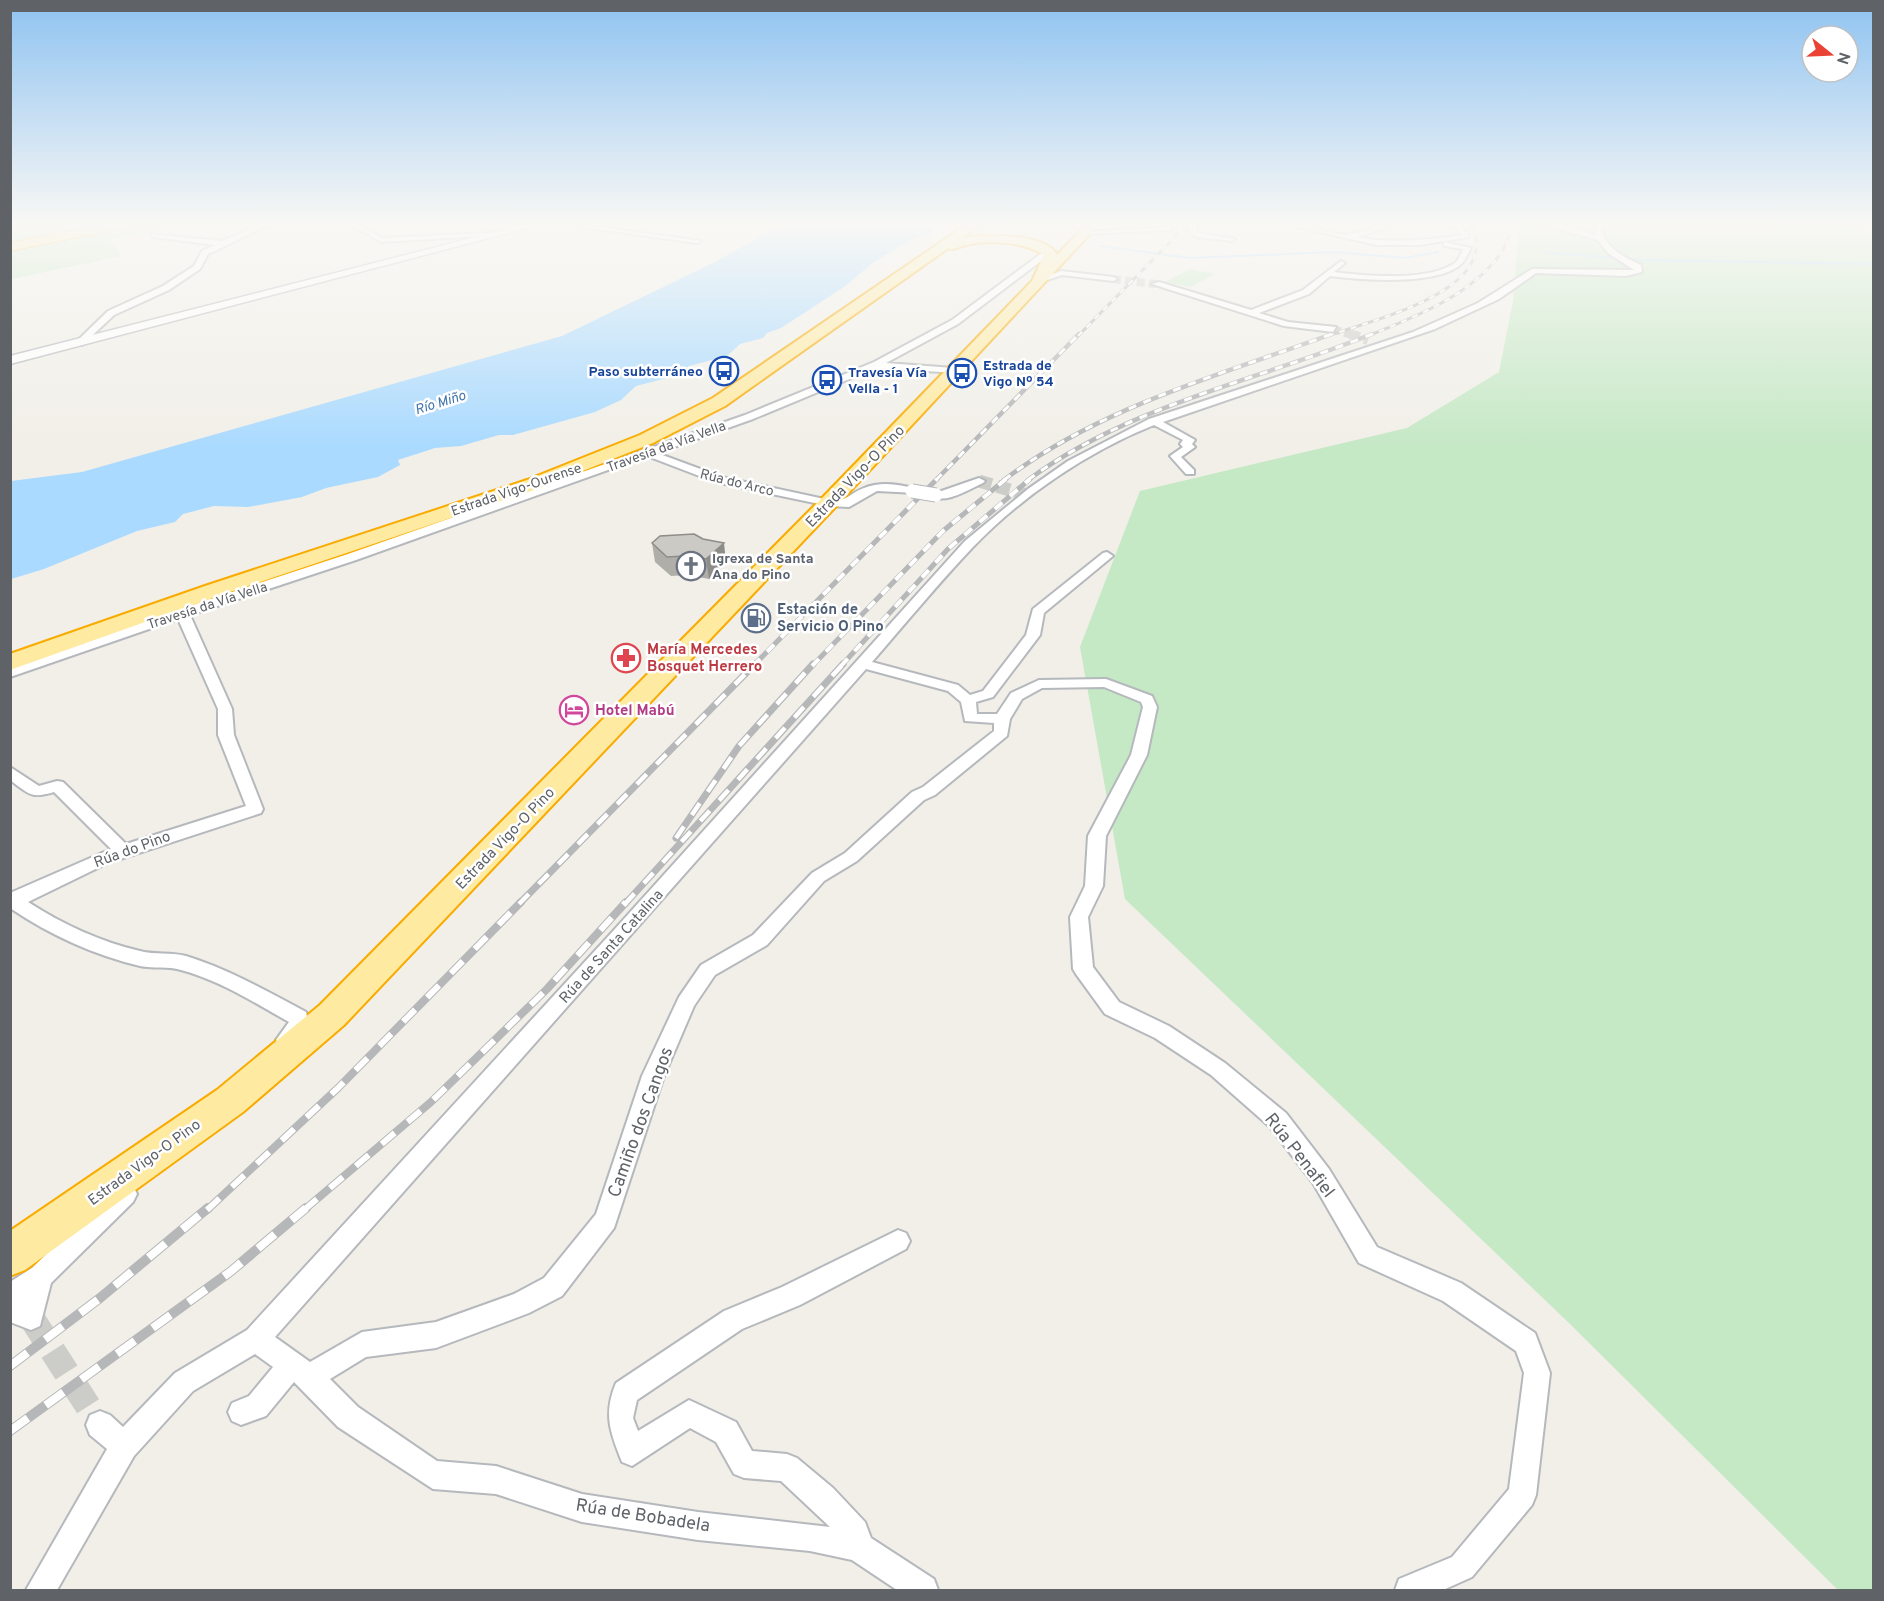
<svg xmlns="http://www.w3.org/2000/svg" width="1884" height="1601" font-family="Overpass,sans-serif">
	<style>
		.green { fill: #c5e8c5 }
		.water { fill: #aadaff }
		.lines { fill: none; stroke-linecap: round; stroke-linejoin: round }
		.stream { stroke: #aadaff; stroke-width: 2 }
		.minor-tunnel-far3 { stroke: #ccccc8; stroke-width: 8; stroke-dasharray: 8 4; stroke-linecap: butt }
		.minor-tunnel-far2 { stroke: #ccccc8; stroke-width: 10; stroke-dasharray: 10 5; stroke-linecap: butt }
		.minor-tunnel-far1 { stroke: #ccccc8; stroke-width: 13; stroke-dasharray: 13 6; stroke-linecap: butt }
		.minor-tunnel { stroke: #ccccc8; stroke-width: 26; stroke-dasharray: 26 14; stroke-linecap: butt }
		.minor-casing { stroke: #b5b8bc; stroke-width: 4 }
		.secondary-casing { stroke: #b6babf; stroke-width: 3 }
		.trunk-casing { stroke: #f9ab00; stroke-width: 4 }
		.motorway-casing { stroke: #f9ab00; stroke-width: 2 }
		.minor { fill: #fff; fill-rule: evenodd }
		.secondary { fill: #fff; fill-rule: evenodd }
		.trunk { fill: #feeaa1; fill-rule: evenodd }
		.motorway { fill: #fde293; fill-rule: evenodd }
		.rail-far5-casing { stroke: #b6b7b8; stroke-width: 3 }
		.rail-far4-casing { stroke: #b6b7b8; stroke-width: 4.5 }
		.rail-far3-casing { stroke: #b6b7b8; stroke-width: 5 }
		.rail-far2-casing { stroke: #b6b7b8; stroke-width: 7 }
		.rail-far1-casing { stroke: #b6b7b8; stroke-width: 8 }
		.rail-casing { stroke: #b6b7b8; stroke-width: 10 }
		.rail-far5 { stroke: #fff; stroke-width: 2; stroke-dasharray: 6; stroke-linecap: butt }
		.rail-far4 { stroke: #fff; stroke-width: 3; stroke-dasharray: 8; stroke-linecap: butt }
		.rail-far3 { stroke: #fff; stroke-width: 4; stroke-dasharray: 10; stroke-linecap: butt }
		.rail-far2 { stroke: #fff; stroke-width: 4.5; stroke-dasharray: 14; stroke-linecap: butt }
		.rail-far1 { stroke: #fff; stroke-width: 6; stroke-dasharray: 17; stroke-linecap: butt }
		.rail { stroke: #fff; stroke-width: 8; stroke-dasharray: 22; stroke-linecap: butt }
		.minor-bridge-casing { stroke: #b5b8bc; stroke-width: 15; stroke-linecap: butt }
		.minor-bridge { stroke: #fff; stroke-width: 13 }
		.wall { fill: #afaea9 }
		.shaded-wall { fill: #8f8d8a }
		.building { fill: #cccac5; stroke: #8f8d8a; stroke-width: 1.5 }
		.labels { text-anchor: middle; stroke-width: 5; stroke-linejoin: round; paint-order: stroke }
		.far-transit-label { font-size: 14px; font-weight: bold; fill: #164399; stroke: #fff; text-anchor: start }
		.far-water-label { font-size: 14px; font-style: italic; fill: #4174aa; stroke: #fff }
		.far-street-label { font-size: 14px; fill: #5f6368; stroke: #fff }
		.far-worship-label { font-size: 14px; font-weight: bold; fill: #5b616d; stroke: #fff; text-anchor: start }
		.street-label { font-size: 15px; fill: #5f6368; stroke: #fff }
		.service-label { font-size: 15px; font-weight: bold; fill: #4e5e75; stroke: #fff; text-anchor: start }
		.health-label { font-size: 15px; font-weight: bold; fill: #be3a42; stroke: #fff; text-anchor: start }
		.hotel-label { font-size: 15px; font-weight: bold; fill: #b23c85; stroke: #fff; text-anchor: start }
		.near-street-label { font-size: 18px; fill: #5f6368; stroke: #fff }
	</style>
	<rect width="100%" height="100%" fill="#f1efe8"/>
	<path class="green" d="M11,223H213L109,239L122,256L11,279Z
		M1519,223H1847L1873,232V1590H1838L1568,1322L1125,899L1080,647L1140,491L1407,428L1499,372L1513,301Z
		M1190,269L1215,274L1190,287L1165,282Z"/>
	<path class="water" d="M784,223H946L934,227L930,236L917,237L874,262L844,287L781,328L767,333L763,338L740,344L727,356L689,366L667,378L636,386L621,400L595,412L513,435H499L461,446L435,448L398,460L400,465L378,477L326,488L302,497L248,507L214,506L183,514L175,522L137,531L44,569L11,579V481L82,472L562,336L713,263Z"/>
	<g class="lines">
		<path class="stream" d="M1100,246L1190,258L1335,252L1405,258L1438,252
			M1541,252L1639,260L1874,264"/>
		<path class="minor-tunnel-far3" d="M1170,228H1191
			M1113,279L1156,284
			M1333,329L1355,336"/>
		<path class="minor-tunnel-far2" d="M1350,334L1368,340"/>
		<path class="minor-tunnel-far1" d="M979,481L1027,495"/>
		<path class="minor-tunnel" d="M31,1317L100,1425"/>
		<g class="minor-casing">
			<path id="minor" d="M273,223H286L260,229L215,251L208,254L200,269L169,290L114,315L82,345L75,343L108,311L163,286L194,266L202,251L215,245L153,237L151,234L223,241L256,226Z
				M348,223H355L382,238L492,233L495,235L381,242Z
				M554,223H569L701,241L697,243Z
				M1190,223H1196V231L1199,233L1235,239L1232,241L1197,237L1189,232Z
				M1280,223C1303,221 1328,237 1350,234C1367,232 1383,223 1401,223L1357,237C1392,244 1426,240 1462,235L1457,228L1430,223L1461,225L1469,237L1419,245H1377Z
				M1548,223H1556L1596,235V224L1605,223L1601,226C1604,248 1622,256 1641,265L1642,272L1626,276L1536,273L1499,299L1435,329L1163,422L1195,440L1192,444L1195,447L1181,457L1194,470V474H1186L1170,456L1183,447L1180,444L1183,440L1154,425C1087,452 1022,496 972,548C937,585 905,624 872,662L958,685L970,695L983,691L1026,635L1033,609L1103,553L1107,552L1113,556L1044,613L1040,635L993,697L976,702L977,714H997L1011,693L1039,680L1106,679L1152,696L1157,707L1147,755L1106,836L1103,886L1088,917L1093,967L1119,1002L1169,1026L1225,1063L1286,1113L1329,1169L1377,1247L1461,1283L1535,1333L1550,1373L1536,1495L1532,1505L1472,1577L1443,1590H1395L1399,1579L1452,1557L1509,1489L1524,1373L1516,1351L1443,1301L1359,1263L1313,1183L1270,1127L1211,1075L1155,1038L1105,1014L1076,974L1073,969L1070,917L1085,886L1088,836L1131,755L1143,707L1141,702L1104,687L1042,688L1022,699L1010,719L1007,736L935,795L924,800L857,861L824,881L767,945L715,975L694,1006L664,1076L614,1228L562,1296L529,1313L436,1348L366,1357L330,1379L358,1407L437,1461L496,1466L582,1494L698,1512L830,1527L781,1481L744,1478L734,1474L716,1442L690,1428L632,1466L622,1462C610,1432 603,1414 616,1383L724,1311L782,1287L898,1230L906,1233L910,1241L906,1249L800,1305L742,1329L637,1400L633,1418L638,1431L689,1400L736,1422L752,1451L787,1454L797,1458L833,1488L865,1522L871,1538L934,1579L938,1590H897L852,1560L810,1551L698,1540L582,1522L496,1494L433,1489L338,1427L294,1382L266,1416L241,1425L232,1421L228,1412L232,1403L249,1396L273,1367L255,1354L193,1391L134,1456L57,1590H26L107,1449L90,1435L86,1425L90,1415L100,1411L110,1415L123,1427L175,1373L247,1330L614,930L965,541L1028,489L1068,461L1149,419L1413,332L1478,303L1532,269L1634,270L1608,253L1598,240L1568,232ZM866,669L948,691L961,702L965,721L994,723V731L923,787L912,792L845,853L812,873L753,935L701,965L679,997L642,1076L596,1214L544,1278L514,1294L436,1322L362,1332L310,1362L275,1337Z
				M1172,227L1170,230L1085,234L1082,232Z
				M1444,242L1471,248C1468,253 1466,260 1461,264C1438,286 1360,280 1330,276L1309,294L1259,313L1288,322L1336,327L1333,332L1284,326L1152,284L1159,282L1251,310L1303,290L1341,261L1345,263L1334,272C1364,276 1431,282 1456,262C1459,259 1461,253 1463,249L1444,246Z
				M1046,250L1053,252L958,324L886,363L954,368L959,371L957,373L876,368L753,419L657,453L722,477L829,500C848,502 848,494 864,488C881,481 899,484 916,489V493L877,491L849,507L829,506L715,482L647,456L356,560L190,615L232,709L234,735L263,809L261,813L108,863L28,902C62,924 101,942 140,951C155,955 171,952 186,956C228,969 267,991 306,1012L309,1025C303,1037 293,1051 279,1046L276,1040L289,1022C255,1003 219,980 181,970C168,966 154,969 140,966C94,955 50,935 10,908V893L111,849L54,792C31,799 29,794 10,780V767L39,786L57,781L63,782L126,844L246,806L218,735V709L178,619L10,677V668L86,640L348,554L745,415L874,362L952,320Z
				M1061,271L1113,277L1117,279L1113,281L1062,275L1041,282L1037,280Z
				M979,478L985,481L983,483C969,489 944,506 930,495Z
				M125,1183L133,1186L137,1194L133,1202L51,1283L40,1326L31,1330L10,1322V1282L32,1268L117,1186Z"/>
		</g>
		<g class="secondary-casing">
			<path id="secondary" d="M531,223H546L10,364V356Z"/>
		</g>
		<g class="trunk-casing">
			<path id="trunk" d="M969,223H982L963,238C984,234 1046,233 1057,255L1088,223H1100L842,500L344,1025L243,1112L25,1270L10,1276V1231L217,1090L320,1005L828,492L1032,281L1044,255C1024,242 993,240 970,244C962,245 955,250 947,249L725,406L653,443L540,488L221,595L10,670V654L205,586L527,480L640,435L713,398Z"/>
		</g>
		<g class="motorway-casing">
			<path id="motorway" d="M10,223H17L10,227Z
				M112,223H135L129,227L10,251V243Z"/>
		</g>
		<use href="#minor" class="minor"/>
		<use href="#secondary" class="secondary"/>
		<use href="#trunk" class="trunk"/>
		<use href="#motorway" class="motorway"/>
		<g class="rail-far5-casing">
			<path id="rail-far5" d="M1078,336L1176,236L1180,223
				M1328,336C1371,320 1505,291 1471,223
				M1368,336C1414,317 1471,296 1501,253C1507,245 1510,232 1513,223"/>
		</g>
		<g class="rail-far4-casing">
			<path id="rail-far4" d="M936,480L1079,334
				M1004,480C1100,407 1220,375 1332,334
				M1028,480C1130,405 1256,381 1372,334"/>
		</g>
		<g class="rail-far3-casing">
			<path id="rail-far3" d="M753,666L937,479
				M812,666L943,531L1006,479
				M841,666L948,549L1030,479"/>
		</g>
		<g class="rail-far2-casing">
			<path id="rail-far2" d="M676,838L739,746L813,664
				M519,904L755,664
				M625,904L843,664"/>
		</g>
		<g class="rail-far1-casing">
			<path id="rail-far1" d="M207,1210L338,1088L521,902
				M304,1210L431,1102L547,989L626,902"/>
		</g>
		<g class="rail-casing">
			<path id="rail" d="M10,1366L100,1298L208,1208
				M10,1431L230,1272L306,1208"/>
		</g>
		<use href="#rail-far5" class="rail-far5"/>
		<use href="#rail-far4" class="rail-far4"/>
		<use href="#rail-far3" class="rail-far3"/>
		<use href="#rail-far2" class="rail-far2"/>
		<use href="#rail-far1" class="rail-far1"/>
		<use href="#rail" class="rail"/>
		<g class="minor-bridge-casing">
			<path id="minor-bridge" d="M912,491L936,495"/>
		</g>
		<use href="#minor-bridge" class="minor-bridge"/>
	</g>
	<path class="wall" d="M652,543L726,562L709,579L687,575L671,576L655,562Z"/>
	<path class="shaded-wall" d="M724,543L726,562L709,579L706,559Z"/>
	<path class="building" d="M694,534L703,539L724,543L706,559L684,556L667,557L652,543L660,536Z"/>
	<linearGradient id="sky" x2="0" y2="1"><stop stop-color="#8fc3f1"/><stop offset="0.5" stop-color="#f9f8f5"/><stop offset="1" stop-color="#f9f8f5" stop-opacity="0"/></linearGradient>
	<rect width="1884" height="447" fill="url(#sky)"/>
	<defs>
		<g id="bus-ring" transform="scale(1.5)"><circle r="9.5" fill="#fff" stroke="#1a4fb4" stroke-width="1.5"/><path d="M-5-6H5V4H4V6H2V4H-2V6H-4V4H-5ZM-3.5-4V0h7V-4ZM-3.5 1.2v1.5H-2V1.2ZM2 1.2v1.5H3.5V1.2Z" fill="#1a4fb4"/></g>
		<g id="church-ring" transform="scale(1.5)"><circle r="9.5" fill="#fff" stroke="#6b7280" stroke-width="1.5"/><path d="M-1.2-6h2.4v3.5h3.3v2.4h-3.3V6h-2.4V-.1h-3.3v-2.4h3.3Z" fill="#6b7280"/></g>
		<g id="fuel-ring" transform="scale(1.5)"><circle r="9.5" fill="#fff" stroke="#5c6f8a" stroke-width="1.5"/><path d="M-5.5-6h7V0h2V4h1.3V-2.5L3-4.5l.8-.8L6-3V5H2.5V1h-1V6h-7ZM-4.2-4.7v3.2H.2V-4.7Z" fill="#5c6f8a"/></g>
		<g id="pharmacy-ring" transform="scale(1.5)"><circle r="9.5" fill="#fff" stroke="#e0444e" stroke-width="1.5"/><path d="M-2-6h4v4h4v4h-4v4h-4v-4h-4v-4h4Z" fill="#e0444e"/></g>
		<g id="hotel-ring" transform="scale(1.5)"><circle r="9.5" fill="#fff" stroke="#d1479c" stroke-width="1.5"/><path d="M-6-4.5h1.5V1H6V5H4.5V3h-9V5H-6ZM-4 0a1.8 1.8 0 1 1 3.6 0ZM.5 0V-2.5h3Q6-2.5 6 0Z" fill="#d1479c"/></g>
	</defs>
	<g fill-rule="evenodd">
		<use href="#bus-ring" x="724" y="371"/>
		<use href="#bus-ring" x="962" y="373"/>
		<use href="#bus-ring" x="827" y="380"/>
		<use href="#church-ring" x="691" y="566"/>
		<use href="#fuel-ring" x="756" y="618"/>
		<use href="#pharmacy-ring" x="626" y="658"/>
		<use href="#hotel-ring" x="574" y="710"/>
	</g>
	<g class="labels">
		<g class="far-transit-label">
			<text x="983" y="370">Estrada de<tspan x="983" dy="16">Vigo Nº 54</tspan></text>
			<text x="703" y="376" text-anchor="end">Paso subterráneo</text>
			<text x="848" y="377">Travesía Vía<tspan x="848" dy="16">Vella - 1</tspan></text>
		</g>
		<g class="far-water-label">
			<text transform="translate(440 402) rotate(-17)" y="5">Río Miño</text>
		</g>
		<g class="far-street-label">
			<text transform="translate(666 446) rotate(-20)" y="5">Travesía da Vía Vella</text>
			<text transform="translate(737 482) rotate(14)" y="5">Rúa do Arco</text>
			<text transform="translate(516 489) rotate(-19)" y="5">Estrada Vigo-Ourense</text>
			<text transform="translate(207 605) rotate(-18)" y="5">Travesía da Vía Vella</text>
		</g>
		<g class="far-worship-label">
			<text x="712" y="563">Igrexa de Santa<tspan x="712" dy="16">Ana do Pino</tspan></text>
		</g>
		<g class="street-label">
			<text transform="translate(855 476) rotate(-46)" y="5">Estrada Vigo-O Pino</text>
			<text transform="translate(505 838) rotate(-46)" y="5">Estrada Vigo-O Pino</text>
			<text transform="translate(132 849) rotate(-20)" y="5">Rúa do Pino</text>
			<text transform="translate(611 946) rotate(-48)" y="5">Rúa de Santa Catalina</text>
			<text transform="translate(144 1162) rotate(-36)" y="5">Estrada Vigo-O Pino</text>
		</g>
		<g class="service-label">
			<text x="777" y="614">Estación de<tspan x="777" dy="17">Servicio O Pino</tspan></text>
		</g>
		<g class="health-label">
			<text x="647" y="654">María Mercedes<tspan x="647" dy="17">Bosquet Herrero</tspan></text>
		</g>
		<g class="hotel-label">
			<text x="595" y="715">Hotel Mabú</text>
		</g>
		<g class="near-street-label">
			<text transform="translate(640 1122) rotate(-70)" y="6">Camiño dos Cangos</text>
			<text transform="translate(1300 1155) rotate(52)" y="6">Rúa Penafiel</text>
			<text transform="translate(643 1515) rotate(9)" y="6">Rúa de Bobadela</text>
		</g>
	</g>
	<rect width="1884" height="1601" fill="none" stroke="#5f6368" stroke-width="24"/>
	<g transform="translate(1830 54) rotate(108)"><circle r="28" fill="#ffffff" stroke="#bfc1c3" stroke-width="1.5"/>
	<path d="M0-4.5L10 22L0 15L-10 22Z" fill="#ea4335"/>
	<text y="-9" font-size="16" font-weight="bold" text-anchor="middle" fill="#5f6368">N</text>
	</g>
</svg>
